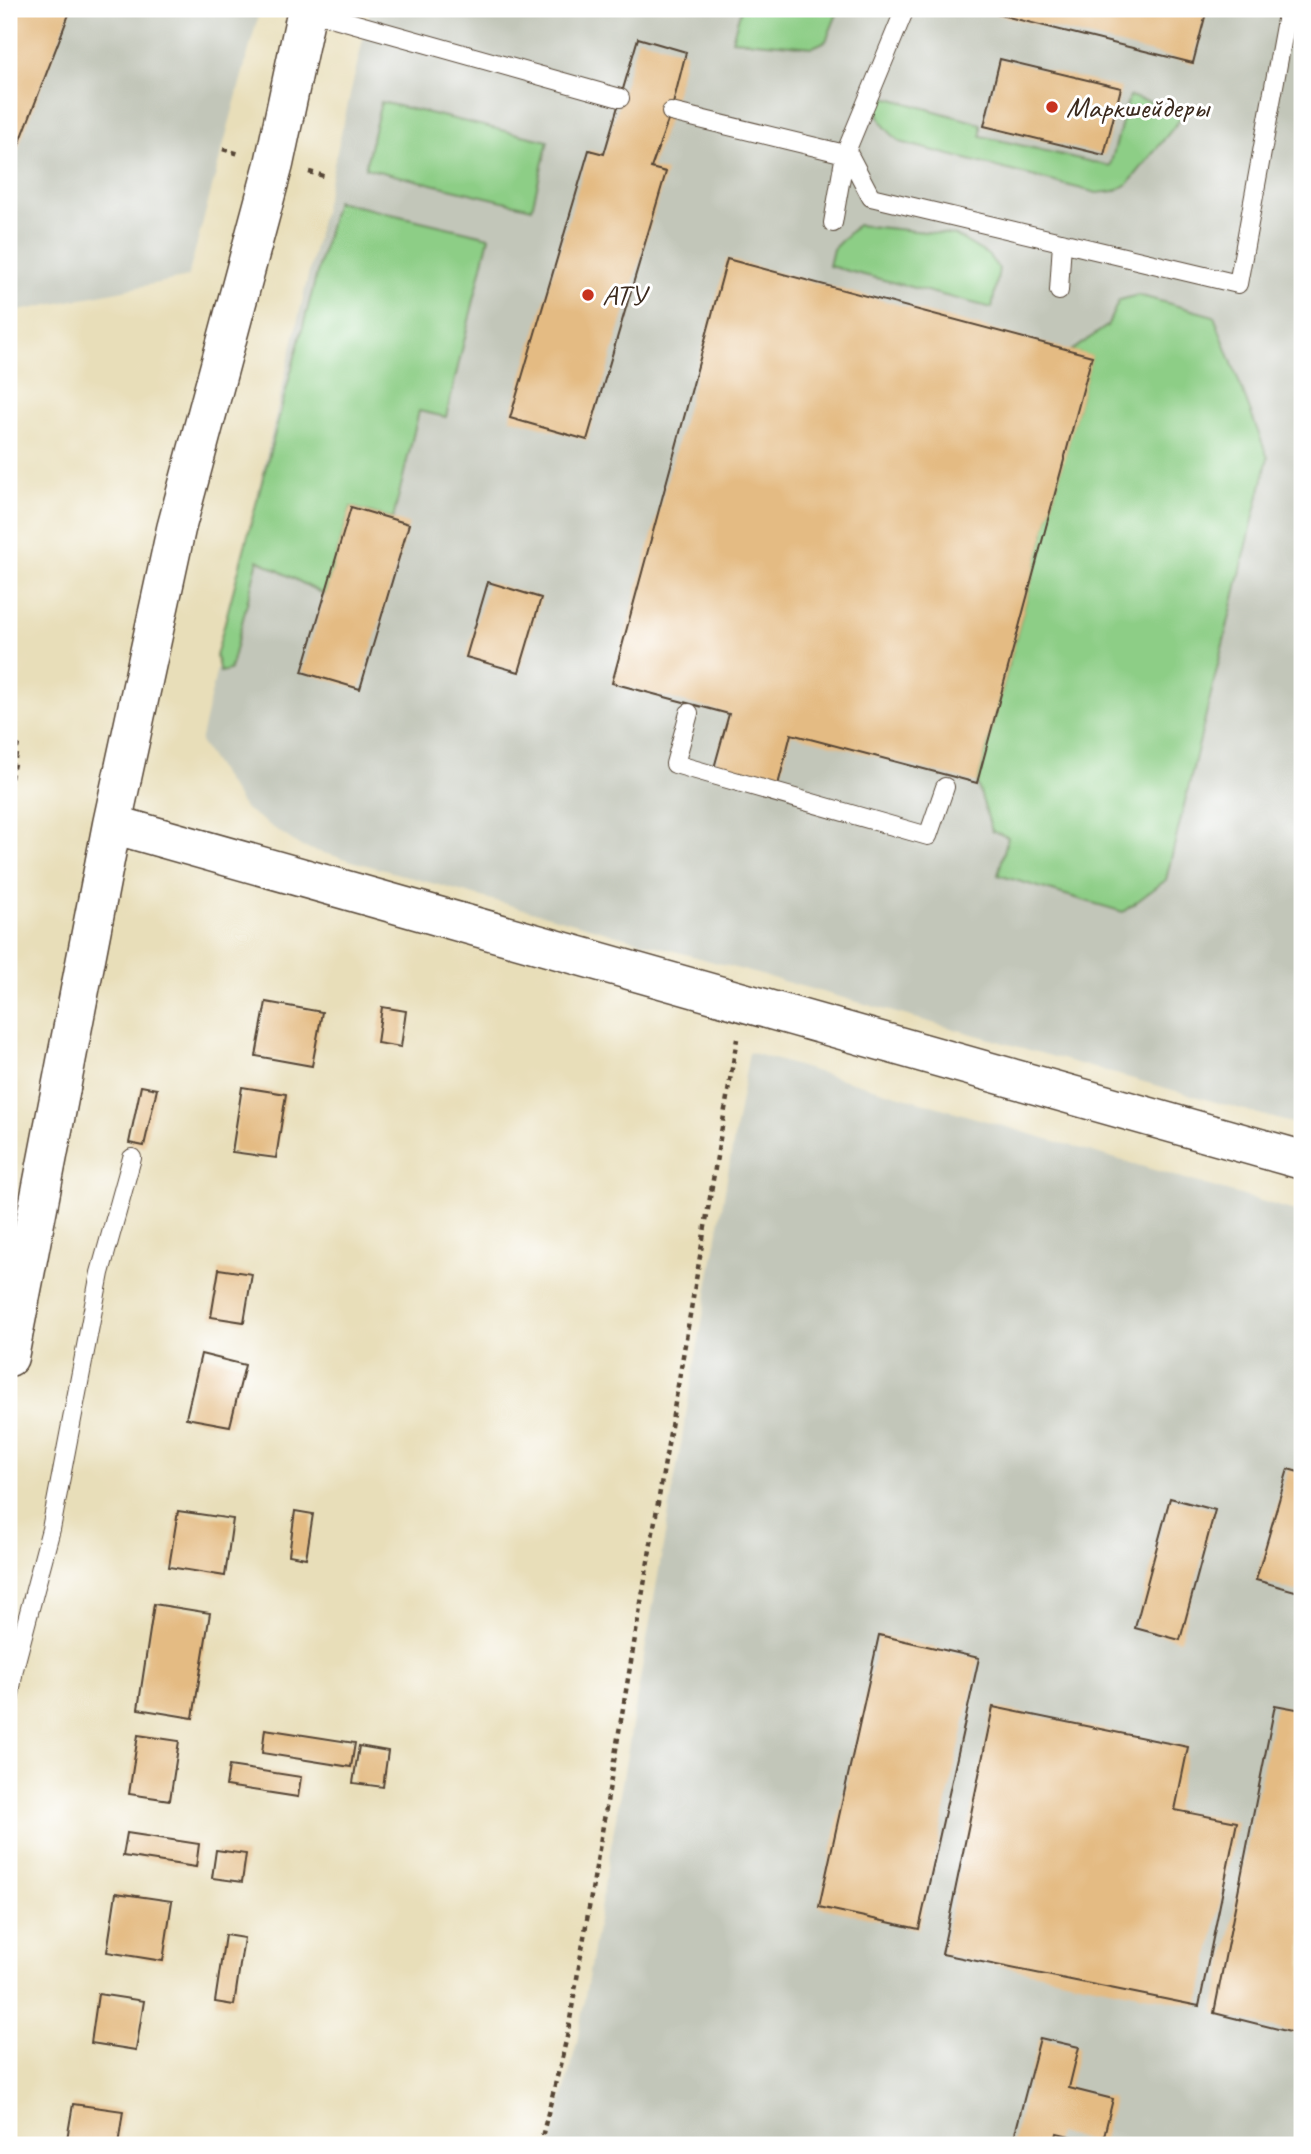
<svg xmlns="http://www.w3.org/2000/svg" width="1311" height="2154" font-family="Caveat,sans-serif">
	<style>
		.industrial { fill: #c2c6b9 }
		.green { fill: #8dce86; stroke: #647c52; stroke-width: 2 }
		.building { fill: #e4bb83 }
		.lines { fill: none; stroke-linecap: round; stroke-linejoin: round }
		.service-casing { stroke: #554535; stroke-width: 20 }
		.tertiary-casing { stroke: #554535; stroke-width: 41 }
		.path { stroke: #554535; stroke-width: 4.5; stroke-dasharray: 5 5; stroke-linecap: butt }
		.service { stroke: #fff; stroke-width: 18 }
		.tertiary { stroke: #fff; stroke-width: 38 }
		.poi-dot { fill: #c8321e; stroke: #fff; stroke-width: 2.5 }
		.labels { text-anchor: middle; stroke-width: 6; stroke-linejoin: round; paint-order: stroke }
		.poi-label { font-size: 30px; fill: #3b2a1e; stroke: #fff; text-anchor: start }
	</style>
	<rect width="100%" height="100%" fill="#fff"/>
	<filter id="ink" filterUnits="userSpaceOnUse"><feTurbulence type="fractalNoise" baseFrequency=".0143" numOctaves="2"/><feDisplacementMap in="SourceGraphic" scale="14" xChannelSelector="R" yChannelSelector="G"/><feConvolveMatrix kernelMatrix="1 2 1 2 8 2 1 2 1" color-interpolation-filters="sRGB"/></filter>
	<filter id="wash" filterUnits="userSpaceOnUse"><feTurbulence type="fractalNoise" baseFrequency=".00686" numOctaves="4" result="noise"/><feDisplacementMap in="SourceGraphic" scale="28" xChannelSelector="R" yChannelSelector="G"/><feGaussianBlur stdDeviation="1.57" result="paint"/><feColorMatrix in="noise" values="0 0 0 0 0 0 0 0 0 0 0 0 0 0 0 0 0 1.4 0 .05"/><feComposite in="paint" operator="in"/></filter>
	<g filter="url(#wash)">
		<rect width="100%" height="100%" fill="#e8deb9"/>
		<path class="industrial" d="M9,9H260L188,277L9,313Z
			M370,9H1302V1126L302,847L244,808L200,742Z
			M749,1052L1302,1213V2145H551L577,2042Z"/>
		<path class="green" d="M741,9H839L826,41L813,47L732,40Z
			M875,94L981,124V136L1110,166L1129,96L1186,112L1129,183L1115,191L1097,193L900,142C881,125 877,120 875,94Z
			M381,102L548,141L532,208L365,168Z
			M336,201L489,237L446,417L419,411L393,519L351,507L325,595L258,560L230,670L220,672L216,656Z
			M857,225L955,235L988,255L999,269L992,308L829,266L833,249Z
			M1138,295L1214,316L1268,458L1166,880L1123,912L998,875L1008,837L992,831L977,783L1091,357L1071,351L1107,326L1119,300Z"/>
		<g id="blocks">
			<path class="building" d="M9,9H71L9,171Z
				M976,9H1207L1193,63Z
				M638,38L686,52L671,112L651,168L666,172L587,440L510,418L589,150L604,154Z
				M1000,59L1121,88L1104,155L984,126Z
				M727,259L1092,356L977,783L791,734L778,785L714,768L729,714L612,683Z
				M351,507L409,524L360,689L302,672Z
				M488,582L541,598L519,672L466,657Z
				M266,1002L322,1012L312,1066L256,1056Z
				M382,1007L406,1011L401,1047L377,1043Z
				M141,1086L157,1089L144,1146L129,1143Z
				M242,1087L286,1094L276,1158L232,1152Z
				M219,1269L252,1274L244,1322L211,1317Z
				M201,1354L245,1365L230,1426L186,1418Z
				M1288,1469L1302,1473V1593L1256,1580Z
				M1170,1498L1215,1510L1180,1640L1135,1628Z
				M178,1511L233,1519L225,1576L169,1567Z
				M295,1511L313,1514L306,1558L289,1555Z
				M154,1604L210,1613L193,1718L138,1709Z
				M879,1635L979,1658L919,1929L819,1907Z
				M1275,1705L1302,1710V2035L1214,2013Z
				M993,1707L1188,1747L1175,1810L1237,1822L1199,2006L942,1954Z
				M265,1729L355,1743L351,1767L262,1753Z
				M138,1735L179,1741L170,1800L129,1794Z
				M359,1746L388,1751L383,1787L353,1783Z
				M229,1766L301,1777L298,1797L226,1786Z
				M127,1833L199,1844L196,1867L123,1856Z
				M216,1850L246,1854L242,1882L212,1878Z
				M116,1893L172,1901L163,1961L107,1952Z
				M225,1935L244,1938L234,2005L215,2002Z
				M98,1994L144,2001L136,2050L91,2043Z
				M1040,2038L1079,2047L1069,2088L1113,2099L1102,2144L1057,2133L1054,2145H1012Z
				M73,2104L123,2111L118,2145H66Z"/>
		</g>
	</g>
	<g filter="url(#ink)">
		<use href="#blocks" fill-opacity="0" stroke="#554535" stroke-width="2"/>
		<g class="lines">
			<g class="service-casing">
				<path id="service" d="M306,10L620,98
					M671,112L849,155L871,197L1238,284L1288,9
					M833,223L845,154L905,9
					M1059,291L1062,242
					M689,713L675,764L928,836L945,787
					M9,1701L14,1669L51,1529L100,1273L132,1158"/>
			</g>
			<g class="tertiary-casing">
				<path id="tertiary" d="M112,824L1302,1160
					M9,1357L112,824L176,529L274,164L307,9"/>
			</g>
			<path class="path" d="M223,149L239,154
				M309,172L328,177
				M9,788L19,739
				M540,2145L567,2037L737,1039"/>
			<use href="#service" class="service"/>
			<use href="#tertiary" class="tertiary"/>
		</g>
	</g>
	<g class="poi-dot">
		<circle cx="1052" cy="107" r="7"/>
		<circle cx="588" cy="295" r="7"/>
	</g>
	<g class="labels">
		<g class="poi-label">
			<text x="1066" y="117">Маркшейдеры</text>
			<text x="602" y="305">АТУ</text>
		</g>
	</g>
	<rect width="1311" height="2154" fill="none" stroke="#fff" stroke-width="35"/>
</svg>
